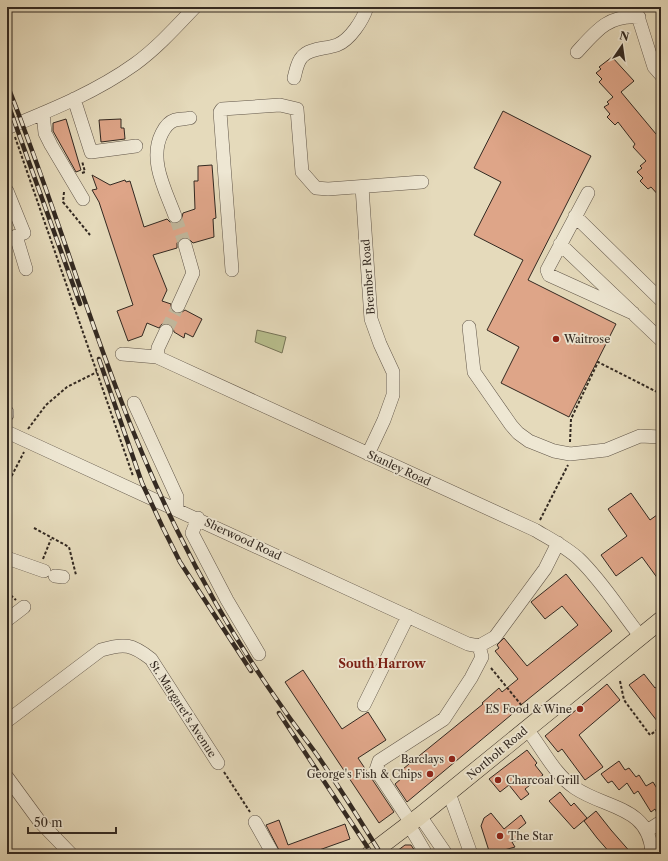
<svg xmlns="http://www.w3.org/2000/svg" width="668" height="861" font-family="'Libre Caslon Text',serif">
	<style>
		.green { fill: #b8be8d; stroke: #767457 }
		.building { fill: #dea588; stroke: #332921 }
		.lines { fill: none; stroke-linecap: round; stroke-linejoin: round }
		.minor-tunnel { stroke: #c1b79c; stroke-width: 13; stroke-dasharray: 13 6; stroke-linecap: butt }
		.minor-casing { stroke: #605548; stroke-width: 14 }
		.major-casing { stroke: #332921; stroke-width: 18 }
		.path { stroke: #332921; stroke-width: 2; stroke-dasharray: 3 2; stroke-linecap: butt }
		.minor { stroke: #eee7d3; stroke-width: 13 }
		.major { stroke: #e5dabb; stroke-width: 17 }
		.rail-casing { stroke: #332921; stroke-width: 4.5 }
		.rail { stroke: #eee7d3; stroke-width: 3; stroke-dasharray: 9; stroke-linecap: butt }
		.poi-dot { fill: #8f2418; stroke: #eee7d3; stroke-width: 1.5 }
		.labels { text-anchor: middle; stroke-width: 3.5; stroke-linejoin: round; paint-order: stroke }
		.street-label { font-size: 11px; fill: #332921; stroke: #eee7d3 }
		.poi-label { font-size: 11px; fill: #332921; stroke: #eee7d3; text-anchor: start }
		.neighbourhood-label { font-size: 12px; font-weight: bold; fill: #7a1f14; stroke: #eee7d3 }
	</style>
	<rect width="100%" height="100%" fill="#e5dabb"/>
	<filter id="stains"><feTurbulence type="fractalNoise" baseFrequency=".005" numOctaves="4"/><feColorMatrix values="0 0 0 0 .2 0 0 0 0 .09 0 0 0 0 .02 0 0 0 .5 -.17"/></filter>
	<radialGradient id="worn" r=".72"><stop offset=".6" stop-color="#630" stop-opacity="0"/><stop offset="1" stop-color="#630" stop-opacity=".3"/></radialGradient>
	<path class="green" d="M257,330L286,337L282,353L255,342Z"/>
	<path class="building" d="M612,57L634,81L621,92L661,140V198L651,187L648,189L640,181L643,178L637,172L642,168L640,166L646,161L633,147L635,144L618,122L615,125L607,117L610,114L604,107L609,104L607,102L613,97L599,82L602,79L596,73L601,69L599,67Z
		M503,111L591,156L528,280L616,324L569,417L501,383L519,347L487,330L523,260L474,235L501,182L474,168Z
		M66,119L81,170L76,172L53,131V123Z
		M121,119V128H124L125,139L101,142L99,120Z
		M212,165L216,218L213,219L214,237L193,243L187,237H182L177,243V248L153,255L167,290L162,301L171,304V310L175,313L179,314L185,310L202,319L193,337L185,333L184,338L174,332L173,327L169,324H162L159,328L147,323L142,336L128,341L117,311L133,305L99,202L92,190L97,189L92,175L110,185L125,180L126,182L130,181L144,227L167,219L170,222L178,224L181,221L183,213L195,209L194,181H198V166Z
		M631,493L650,520L661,512V583L642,557L616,576L601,555L627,536L608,509Z
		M566,574L612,631L516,709L517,710L407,802L395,784L402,778L398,773L483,704L482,703L499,688L502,692L518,679L495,651L499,648L497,645L504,638L527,666L578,625L562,606L545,619L531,602Z
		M303,670L342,729L368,712L386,740L358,758L394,812L379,823L285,682Z
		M644,674L655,688L661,684V726L629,685Z
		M607,684L620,700L579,735L603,767L585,780L562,749L558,752L545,736Z
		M527,750L537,763L535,765L543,775L525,789L529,794L521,800L509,785L500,792L489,779Z
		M619,761L625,770L629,768L636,777L639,775L646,786L653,782L661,795V814L658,815L655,809L651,812L638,791L634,794L627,783L619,790L612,781L608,783L601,774Z
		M560,792L571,806L574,803L587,818L574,829L549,801Z
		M596,811L611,830L632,854H611L597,838L584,821Z
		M491,813L504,829L521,815L526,823L515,832L518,840L512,842L515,847L490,854L481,826L484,818Z
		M279,820L288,845L345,824L350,839L308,854H281L266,825Z
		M405,845H411L417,854H393Z"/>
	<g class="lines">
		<path class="minor-tunnel" d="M175,216L185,245
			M166,331L178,306"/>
		<g class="minor-casing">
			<path id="minor" d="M635,7L654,67L661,75
				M577,52C596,31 609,14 639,17
				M294,78C296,71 297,62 302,57C309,48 326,49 337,45C350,40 363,20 367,7
				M74,99L91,152L136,146
				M43,113L45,133L51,145L83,199
				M7,128C51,110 96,92 135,64C157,48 176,27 195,7
				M362,187L371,319L380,344L393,372V395L384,420L368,454
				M7,191L24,233L16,236L26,269
				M588,193L547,270L549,275L633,313
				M175,216C166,191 148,160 162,133C165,127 169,122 175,120C179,119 185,119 190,118
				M575,216L661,300
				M560,244L661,340
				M232,270L220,112L222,109L280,105L297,109L302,172L316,188L328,189L422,182
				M178,306L193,273L185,245
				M469,327L474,372L511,425L518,433L529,441L554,451L570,454L606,450L640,436L661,437
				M122,354L157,357L535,530C550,539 566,547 579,559C603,582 620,611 641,637
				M157,357L158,348L166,331
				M134,403L177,497V509
				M7,412V415
				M7,432L468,644L479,646
				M198,518L192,533L227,600L259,654
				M7,558L44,571
				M55,576L63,577
				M7,620L24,607
				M479,646L495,637L545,569L558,543
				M364,705L408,616
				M7,721L101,650C124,643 132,644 151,659L218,763
				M527,729C542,748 554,774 575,788C606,809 650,806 652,854
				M7,777L40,822L71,854
				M449,793L471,854
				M420,816L446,854
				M255,822L273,854
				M411,823L376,770L379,761L444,719L471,678L482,657L479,646
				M409,825L426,854
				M647,831L661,822"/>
		</g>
		<g class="major-casing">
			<path id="major" d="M370,854L420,816L661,620"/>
		</g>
		<path class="path" d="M15,137L133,476
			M82,173L85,172L82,161
			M64,192L63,202L90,235
			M28,429L46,405L67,387L97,372
			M570,442L571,419L598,362L661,394
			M7,485L24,452
			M540,520L568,465
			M34,528L69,547L76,575
			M43,559L51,539
			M7,592L16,600
			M491,668L527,712
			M620,681L624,700L650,735L661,727
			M224,772L250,812"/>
		<use href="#minor" class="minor"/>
		<use href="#major" class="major"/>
		<g class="rail-casing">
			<path id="rail" d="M7,84C66,233 107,389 178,532C208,593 243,652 282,707C292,722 304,737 315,752C338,785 360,820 381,854
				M7,101L80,304
				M99,359L142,483L163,528L180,562L251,671
				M279,713L372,854"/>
		</g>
		<use href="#rail" class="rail"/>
	</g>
	<g class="poi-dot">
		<circle cx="556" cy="339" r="4"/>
		<circle cx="580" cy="709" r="4"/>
		<circle cx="452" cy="759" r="4"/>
		<circle cx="430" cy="774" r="4"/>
		<circle cx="498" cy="780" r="4"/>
		<circle cx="500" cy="836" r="4"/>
	</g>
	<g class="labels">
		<g class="street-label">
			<text transform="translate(368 277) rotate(-94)" y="4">Brember Road</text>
			<text transform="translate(399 468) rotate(25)" y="4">Stanley Road</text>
			<text transform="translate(243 539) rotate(25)" y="4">Sherwood Road</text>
			<text transform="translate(183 709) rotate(57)" y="4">St. Margaret's Avenue</text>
			<text transform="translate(497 753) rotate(-40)" y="4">Northolt Road</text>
		</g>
		<g class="poi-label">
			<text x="564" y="343">Waitrose</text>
			<text x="572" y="713" text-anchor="end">ES Food &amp; Wine</text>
			<text x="444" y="763" text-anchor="end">Barclays</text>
			<text x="422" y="778" text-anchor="end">George's Fish &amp; Chips</text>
			<text x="506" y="784">Charcoal Grill</text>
			<text x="508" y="840">The Star</text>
		</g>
		<g class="neighbourhood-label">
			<text x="382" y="668">South Harrow</text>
		</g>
	</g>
	<rect width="668" height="861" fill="none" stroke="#e5dabb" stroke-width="24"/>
	<rect x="8" y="8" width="652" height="845" fill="none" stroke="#332921" stroke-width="2"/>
	<rect x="12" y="12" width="644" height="837" fill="none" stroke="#332921"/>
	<g transform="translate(622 46) rotate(13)" stroke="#eee7d3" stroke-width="3" paint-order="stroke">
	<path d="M0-3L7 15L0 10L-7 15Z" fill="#332921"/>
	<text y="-6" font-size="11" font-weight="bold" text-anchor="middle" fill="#332921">N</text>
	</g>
	<path d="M28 827v6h88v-6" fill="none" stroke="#332921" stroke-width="2"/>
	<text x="34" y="827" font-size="12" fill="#332921" stroke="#eee7d3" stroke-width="3" paint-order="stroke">50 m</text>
	<rect width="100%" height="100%" filter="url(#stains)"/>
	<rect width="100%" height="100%" fill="url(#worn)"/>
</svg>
